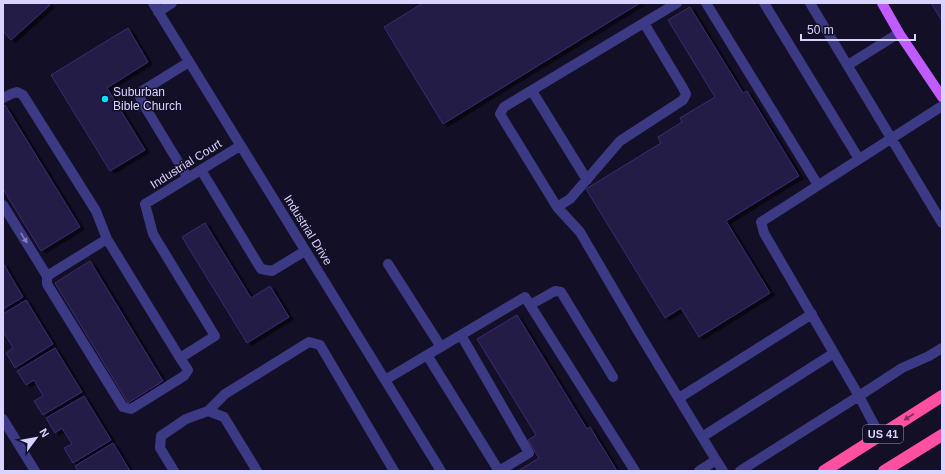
<svg xmlns="http://www.w3.org/2000/svg" width="945" height="474" font-family="Arial,sans-serif">
	<style>
		.building { fill: #241b47; stroke: #3b2d73; filter: url(#shadow) }
		.lines { fill: none; stroke-linecap: round; stroke-linejoin: round }
		.minor { stroke: #3d3a85; stroke-width: 10 }
		.major { stroke: #c25bff; stroke-width: 10 }
		.highway { stroke: #ff4fa3; stroke-width: 12 }
		.oneway { fill: #837fbc }
		.oneway2 { fill: #7d2c5e }
		.poi-dot { fill: #00e5ff; stroke: #130f26; stroke-width: 1.5 }
		.labels { text-anchor: middle; stroke-width: 3; stroke-linejoin: round; paint-order: stroke }
		.shield { fill: #130f26; stroke: #9e99be; stroke-width: 1 }
		.shield-label { font-size: 11px; font-weight: bold; fill: #d9d4ff }
		.poi-label { font-size: 12px; fill: #d9d4ff; stroke: #130f26; text-anchor: start }
		.street-label { font-size: 12px; fill: #d9d4ff; stroke: #130f26 }
	</style>
	<defs>
		<filter id="shadow"><feDropShadow dx="4.5" dy="2.5" stdDeviation="0" flood-color="#0009"/></filter>
	</defs>
	<rect width="100%" height="100%" fill="#130f26"/>
	<path class="building" d="M3,3H47L50,5L11,40L3,31Z
		M423,3H640L443,124L384,27Z
		M931,3H942V21Z
		M690,7L743,93L747,91L799,176L726,221L770,293L699,337L681,308L665,318L586,189L661,143L658,137L682,122L680,118L715,97L668,20Z
		M128,28L148,62L107,88L145,150L110,171L51,75Z
		M5,105L80,227L41,251L3,189V107Z
		M205,223L251,298L270,286L289,317L247,343L182,237Z
		M90,261L163,381L128,403L55,283Z
		M3,263L23,297L3,309Z
		M26,300L53,344L15,368L6,353L13,348L4,333L3,334V314Z
		M517,315L587,429L590,427L617,471H518L539,458L528,440L536,435L477,339Z
		M55,348L82,392L43,415L34,401L43,396L34,380L26,385L17,371Z
		M84,396L111,440L73,463L64,448L72,444L62,428L55,433L46,418Z
		M113,443L130,471H78L75,466Z"/>
	<g class="lines">
		<path class="minor" d="M153,3L441,471
			M677,3L504,107L500,114L557,207L580,232L639,333L716,460
			M706,3L818,185
			M764,3L859,159
			M810,3L942,223
			M158,12L172,3
			M848,65L899,33
			M532,91L587,180
			M3,98L11,94L17,92L23,95L96,211L107,239
			M201,170L261,269L272,271L305,251
			M188,178L142,102L140,97L142,91L189,62
			M3,205L47,276
			M557,207L570,199L620,141L683,100L686,94L683,88L644,23
			M388,264L441,347
			M530,305L555,291L561,292L613,377
			M461,335L529,453L499,471
			M427,355L499,471
			M180,358L107,239L47,276V284L123,407L131,409L184,376L188,370L180,358L215,336L153,234L145,204L240,146
			M385,380L525,297L635,471
			M679,398L812,314
			M208,411L225,394L309,342L320,345L394,471
			M3,419L35,471
			M880,436L859,396L902,368L929,356L942,348
			M702,437L834,353
			M174,471L160,448L161,436L186,419L208,411L224,417L257,471
			M699,471L716,460L723,471
			M740,471L859,396L764,233L761,222L942,106"/>
		<path class="major" d="M882,3L899,33L942,97"/>
		<path class="highway" d="M824,471L942,396
			M884,471L942,435"/>
	</g>
	<defs><path id="oneway-solid" d="M-6-.8H1V-3.2L6.5 0L1 3.2V.8H-6Z"/></defs>
	<use class="oneway" href="#oneway-solid" transform="translate(24 238) rotate(58)"/>
	<use class="oneway2" href="#oneway-solid" transform="translate(909 417) rotate(147)"/>
	<circle class="poi-dot" cx="105" cy="99" r="4"/>
	<g class="labels">
		<rect class="shield" x="863" y="425" width="40" height="18" rx="3"/>
		<g class="shield-label">
			<text x="883" y="438">US 41</text>
		</g>
		<g class="poi-label">
			<text x="113" y="96">Suburban<tspan x="113" dy="14">Bible Church</tspan></text>
		</g>
		<g class="street-label">
			<text transform="translate(186 164) rotate(-32)" y="4">Industrial Court</text>
			<text transform="translate(308 230) rotate(58)" y="4">Industrial Drive</text>
		</g>
	</g>
	<rect width="945" height="474" fill="none" stroke="#d9d4ff" stroke-width="8"/>
	<g transform="translate(36 438) rotate(58)" stroke="#130f26" stroke-width="3" paint-order="stroke">
	<path d="M0-3L7 15L0 10L-7 15Z" fill="#d9d4ff"/>
	<text y="-6" font-size="11" font-weight="bold" text-anchor="middle" fill="#d9d4ff">N</text>
	</g>
	<path d="M801 34v6h114v-6" fill="none" stroke="#d9d4ff" stroke-width="2"/>
	<text x="807" y="34" font-size="12" fill="#d9d4ff" stroke="#130f26" stroke-width="3" paint-order="stroke">50 m</text>
</svg>
